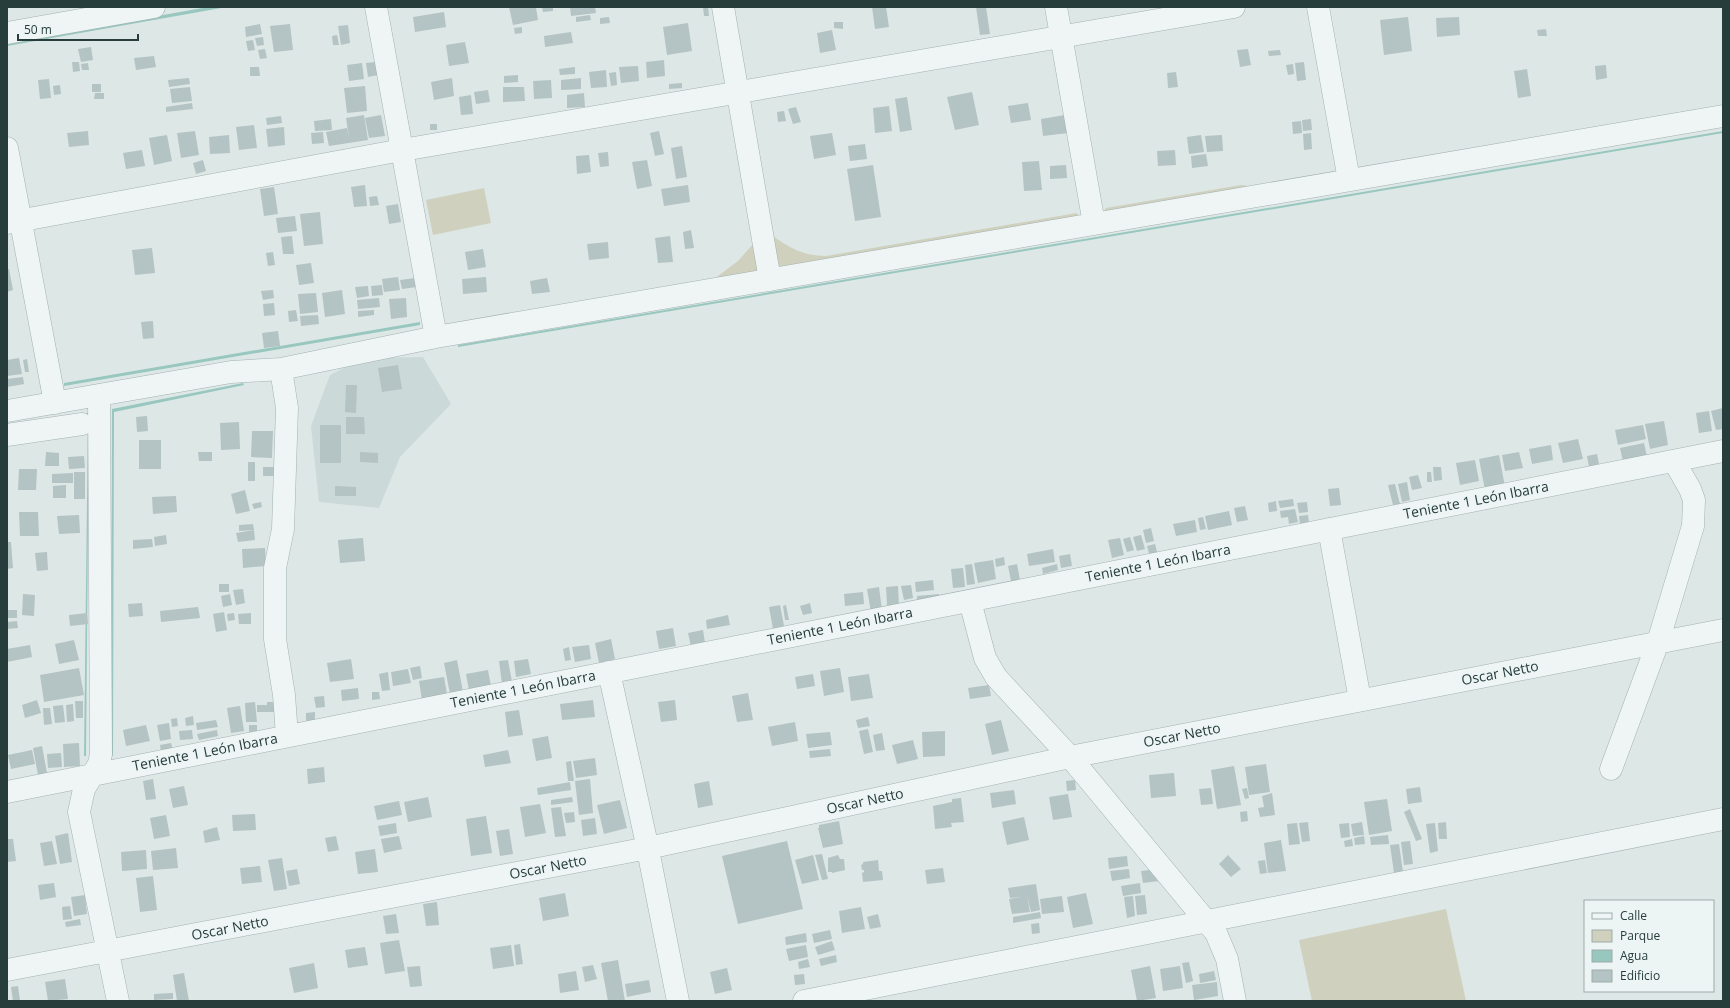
<svg xmlns="http://www.w3.org/2000/svg" width="1730" height="1008" font-family="'Open Sans',sans-serif">
	<style>
		.built { fill: #cbd9d8 }
		.green { fill: #cfd1be }
		.water { fill: #98c7bf }
		.building { fill: #b4c3c3 }
		.lines { fill: none; stroke-linecap: round; stroke-linejoin: round }
		.minor-casing { stroke: #a3b1b0; stroke-width: 23 }
		.minor { stroke: #eff5f5; stroke-width: 22 }
		.labels { text-anchor: middle; stroke-width: 3; stroke-linejoin: round; paint-order: stroke }
		.street-label { font-size: 14px; fill: #273d3c; stroke: #ecf4f4 }
	</style>
	<rect width="100%" height="100%" fill="#dde7e6"/>
	<path class="built" d="M423,357L451,404L400,457L379,508L319,502L311,426L330,375L363,358Z"/>
	<path class="green" d="M1241,185L1256,187L1104,213V211L1106,208Z
		M484,188L491,223L433,235L426,200Z
		M1077,213L1079,217L714,279L738,261L755,242L770,234C788,247 803,256 826,256Z
		M1446,909L1466,1001H1312L1299,940Z"/>
	<path class="water" d="M208,7H227L7,46V43Z
		M1723,131V133L458,347V345Z
		M420,322V325L64,386V383Z
		M243,383L244,385L114,412L113,756L111,755L112,409Z
		M89,413L86,756H84L88,415L7,427Z"/>
	<path class="building" d="M509,7H536L538,20L513,25Z
		M542,7H553V11L543,12Z
		M570,7H595L596,13L571,16Z
		M703,7H708L709,16H704Z
		M872,7H886L889,27L875,29Z
		M976,7H986L990,34L980,35Z
		M444,12L446,27L415,32L413,17Z
		M590,15L591,20L576,22V17Z
		M609,17L610,23L600,24V18Z
		M1408,17L1412,51L1384,55L1380,20Z
		M1459,17L1460,35L1437,37L1436,18Z
		M834,22H843V29L834,28Z
		M688,23L692,51L667,55L663,27Z
		M260,24L262,34L246,37L245,27Z
		M290,24L293,50L274,52L270,26Z
		M348,25L350,43L341,45L338,26Z
		M522,27V33L515,34L514,28Z
		M1546,29L1547,36H1538L1537,30Z
		M832,30L836,50L820,53L817,33Z
		M571,32L573,43L545,47L544,36Z
		M337,35L339,45H333L332,36Z
		M263,37L264,45L257,46L255,38Z
		M253,40L255,50L248,51L246,41Z
		M465,42L469,63L449,66L446,45Z
		M91,47L93,60L81,62L78,49Z
		M265,49L267,58L260,59L258,50Z
		M1248,49L1251,65L1240,67L1237,50Z
		M1280,50L1281,55L1269,56L1268,51Z
		M154,56L156,67L136,70L134,58Z
		M664,60L665,76L647,78L646,62Z
		M72,62H79L80,71L73,72Z
		M376,62L378,75L368,77L366,63Z
		M1304,62L1306,80L1297,81L1295,63Z
		M88,63L89,70H82L81,64Z
		M362,63L364,79L349,81L347,65Z
		M1293,64L1294,74L1288,75L1286,65Z
		M1606,65L1607,78L1596,80L1595,66Z
		M638,66L639,81L621,83L619,67Z
		M250,67H259L260,76H250Z
		M575,67V74L560,75L559,69Z
		M1527,69L1531,96L1518,98L1514,71Z
		M606,70L607,87L591,88L589,72Z
		M616,72L617,85L611,86L609,73Z
		M1176,72L1178,87L1168,88L1167,73Z
		M518,75V82L504,83V76Z
		M189,78L190,84L169,87L168,80Z
		M452,78L454,96L434,100L431,82Z
		M581,78V89L561,90V80Z
		M49,79L51,98L40,99L38,80Z
		M551,80L552,98L534,99L533,81Z
		M682,83V88L669,89V84Z
		M92,84H101V92H92Z
		M60,85L61,94L54,95L53,86Z
		M365,86L367,111L347,113L344,88Z
		M190,87L192,101L172,103L170,89Z
		M503,87H524L525,101L503,102Z
		M488,90L490,102L476,104L474,92Z
		M972,92L979,125L955,130L947,97Z
		M95,93H104V99H94Z
		M584,93L585,107L567,108V95Z
		M471,95L473,114L461,115L459,97Z
		M907,97L912,130L900,132L895,99Z
		M192,103L193,109L166,112V107Z
		M1028,103L1031,120L1011,123L1008,106Z
		M889,106L892,131L875,133L873,108Z
		M796,107L801,122L793,124L788,109Z
		M784,111L786,121L778,122L777,112Z
		M364,115L368,140L329,146L326,132L347,128L349,138L346,118Z
		M381,115L385,136L369,138L365,118Z
		M1065,115L1068,133L1043,136L1041,119Z
		M281,116L282,123L267,125L266,118Z
		M331,119L332,130L315,131L314,121Z
		M1311,119L1312,130L1303,131L1302,120Z
		M1301,121L1302,133L1293,134L1292,122Z
		M430,124H437V130H430Z
		M254,125L257,148L239,150L236,127Z
		M284,127L285,145L268,147L266,129Z
		M88,131L89,145L69,147L67,133Z
		M195,131L199,155L181,158L177,133Z
		M659,131L664,154L655,156L650,133Z
		M323,132L324,143L312,144L311,133Z
		M832,133L836,155L814,159L810,136Z
		M1311,133L1312,149L1304,150L1303,134Z
		M167,135L172,161L154,165L149,138Z
		M229,135L230,153L210,154L209,137Z
		M1201,135L1204,152L1189,154L1187,137Z
		M1222,135L1223,151L1207,152L1205,136Z
		M865,144L867,159L850,161L848,146Z
		M682,146L687,177L676,179L671,148Z
		M142,150L145,166L126,169L123,153Z
		M1175,150L1176,165L1158,166L1157,151Z
		M608,152L609,166L600,167L598,153Z
		M1206,154L1208,166L1192,168L1191,156Z
		M589,155L591,172L577,174L576,156Z
		M203,160L206,171L196,174L193,163Z
		M647,160L652,186L637,189L632,162Z
		M1039,161L1042,190L1024,191L1022,162Z
		M873,165L881,217L855,221L847,169Z
		M1066,165L1067,178L1050,179V166Z
		M365,185L367,206L354,207L351,187Z
		M688,185L690,202L664,206L661,189Z
		M274,187L278,214L264,216L260,189Z
		M377,196L379,205L370,206L369,197Z
		M398,204L401,222L389,224L386,206Z
		M320,212L323,244L304,246L300,214Z
		M295,216L297,231L278,233L276,218Z
		M691,230L694,248L685,249L683,232Z
		M292,236L294,254H283L281,237Z
		M670,236L673,262L658,263L655,238Z
		M608,242L609,258L589,260L587,244Z
		M152,248L155,273L135,275L132,250Z
		M483,249L486,267L468,270L465,252Z
		M273,252L275,265L268,266L266,253Z
		M311,263L314,283L299,285L296,265Z
		M7,269H9L13,290L7,292Z
		M398,277L400,290L384,292L382,279Z
		M486,277L487,292L463,294L462,279Z
		M415,278L417,287L402,289L400,280Z
		M547,278L550,292L532,294L530,281Z
		M382,285L383,295L372,296L371,286Z
		M368,286L369,296L357,298L355,287Z
		M273,290L274,298L263,300L261,291Z
		M342,290L345,314L325,317L322,293Z
		M316,293L318,312L300,314L298,294Z
		M379,298L380,307L358,309L357,300Z
		M406,298L407,317L391,319L389,299Z
		M274,303L275,315L264,316L263,304Z
		M296,310L298,321L289,322L288,311Z
		M374,310V315L358,317V311Z
		M318,315L319,324L301,326L300,316Z
		M153,321L154,338L143,339L141,322Z
		M278,331L280,346L264,348L262,333Z
		M19,358L22,374L7,376V360Z
		M27,359L29,372H25L23,360Z
		M398,365L402,389L382,392L378,368Z
		M23,377L24,384L7,387V379Z
		M346,385H357L356,413L345,412Z
		M1723,408V429L1716,430L1711,411Z
		M1709,411L1712,431L1699,433L1696,413Z
		M147,416L148,431L137,432L136,417Z
		M346,417H364L365,434H346Z
		M1664,421L1668,445L1650,449L1645,424Z
		M239,422L240,449L221,450L220,423Z
		M320,425H341V463H320Z
		M1643,425L1646,439L1618,445L1615,430Z
		M252,431H273L272,458L251,457Z
		M1578,439L1583,459L1563,463L1558,443Z
		M139,440H161V469H139Z
		M1644,443L1648,461L1624,466L1620,448Z
		M1551,445L1553,460L1532,464L1529,449Z
		M46,452L59,453V466H45Z
		M198,452H212V461H199Z
		M360,452L378,453V463L360,462Z
		M1519,452L1523,468L1505,471L1502,455Z
		M1597,454L1599,464L1589,467L1587,456Z
		M1499,455L1505,487L1485,490L1479,459Z
		M84,456L85,468L69,469L68,457Z
		M1475,460L1479,481L1460,485L1456,463Z
		M248,462H255V481H248Z
		M263,467H277V476H263Z
		M1433,467H1441L1442,480L1434,481Z
		M19,469H37L36,490H18Z
		M74,472H85V499H74Z
		M1427,472H1431L1432,482H1427Z
		M73,473V483H52V474Z
		M1418,475L1422,488L1412,490L1409,477Z
		M1407,482L1410,500L1402,502L1398,484Z
		M1395,484L1400,504L1393,505L1388,485Z
		M66,485V498H53V486Z
		M335,486L356,487V496H335Z
		M1339,488L1341,505L1330,506L1328,489Z
		M245,490L250,511L236,514L231,494Z
		M176,496L177,512L153,514L152,497Z
		M1293,499L1294,506L1280,508L1278,501Z
		M1276,501L1277,511L1269,512L1268,503Z
		M261,502L262,507L254,509L252,504Z
		M1307,502L1308,512L1299,513L1297,503Z
		M1245,506L1248,520L1237,522L1234,508Z
		M1295,509L1298,522L1289,524L1288,517L1281,518L1280,511Z
		M1229,511L1232,525L1208,530L1205,516Z
		M19,512H38L39,536H20Z
		M79,515L80,533L59,534L57,516Z
		M1308,515L1309,523L1300,524L1299,516Z
		M1203,517L1206,529L1200,530L1198,518Z
		M1195,520L1197,532L1176,536L1173,524Z
		M253,524L254,530L239,531V525Z
		M1151,528L1154,541L1146,543L1143,530Z
		M254,530L255,540L238,542L236,533Z
		M166,535L167,544L155,546L154,537Z
		M1141,535L1145,549L1137,551L1133,537Z
		M1130,537L1134,550L1127,552L1123,539Z
		M363,538L365,561L340,563L338,540Z
		M1120,538L1124,555L1112,558L1108,540Z
		M152,539L153,547L133,549V540Z
		M7,542H11L13,568L7,569Z
		M1155,544L1158,555L1150,557L1147,546Z
		M265,548L266,566L243,568L242,549Z
		M1053,549L1055,562L1029,566L1027,554Z
		M47,552L48,570L37,571L35,553Z
		M1070,554L1072,566L1061,568L1059,556Z
		M1004,557L1005,565L996,567L995,559Z
		M993,560L996,579L978,583L974,563Z
		M972,564L975,584L967,585L965,565Z
		M1017,564L1020,580L1011,581L1008,566Z
		M1057,564L1058,570L1043,574L1042,568Z
		M963,568L965,587L953,588L951,569Z
		M933,580L934,590L916,592L915,582Z
		M219,584H229V592H219Z
		M911,585L913,598L904,600L901,586Z
		M898,586L899,605H887L886,587Z
		M879,587L882,610L871,612L867,589Z
		M243,589L245,603L236,605L233,590Z
		M863,592L864,604L845,606L844,594Z
		M23,594L35,595L34,616L22,615Z
		M230,594L232,605L223,607L221,596Z
		M939,594L940,603L917,605V596Z
		M142,603L143,616L129,617L128,604Z
		M810,603L812,613L803,615L800,606Z
		M780,605L784,626L773,629L769,607Z
		M786,605L789,620H785L783,606Z
		M198,607L200,618L161,622L160,611Z
		M7,610H17V618H7Z
		M224,612L227,630L216,632L213,614Z
		M87,613L88,624L70,626L69,615Z
		M234,613L235,620L228,621L227,614Z
		M251,613V624H239L238,614Z
		M728,615L730,625L707,629L706,620Z
		M17,621L18,628L7,629V622Z
		M673,628L676,646L659,649L656,631Z
		M703,630L705,643L691,646L688,633Z
		M611,639L615,659L599,663L595,643Z
		M74,640L79,660L59,664L55,644Z
		M30,645L32,657L7,662V649Z
		M589,645L591,659L575,662L572,647Z
		M569,647L571,660L565,661L563,649Z
		M351,659L354,679L330,682L327,663Z
		M528,659L531,674L516,677L514,661Z
		M457,660L463,692L450,694L444,663Z
		M508,660L512,682L502,684L499,661Z
		M420,666L422,678L413,680L410,668Z
		M79,668L84,695L44,702L40,675Z
		M840,668L844,692L824,696L820,671Z
		M408,669L411,683L393,686L391,672Z
		M488,670L491,686L469,690L466,674Z
		M388,672L390,690L382,691L379,674Z
		M813,674L815,686L797,689L795,677Z
		M869,674L873,698L851,701L848,677Z
		M444,677L447,694L422,700L419,681Z
		M989,685L991,696L970,699L968,688Z
		M358,688L359,699L342,701L341,690Z
		M372,692H379L380,699L372,700Z
		M748,693L753,720L737,722L732,696Z
		M324,696L325,707L316,708L314,697Z
		M37,700L41,713L25,718L22,705Z
		M593,700L595,717L562,720L560,704Z
		M675,700L677,720L661,722L658,702Z
		M75,701H83V718H76Z
		M255,702L257,722H246L245,703Z
		M267,702H274V712H257V705H267Z
		M73,704L74,721L67,722L66,705Z
		M63,705L65,722L55,723L53,706Z
		M240,706L244,731L231,733L227,708Z
		M43,708H50L52,724L44,725Z
		M519,710L523,735L508,737L505,712Z
		M315,712V721L306,722V713Z
		M193,716L194,725L186,726L185,718Z
		M868,717L870,726L858,728L856,720Z
		M177,718L178,726L172,727L171,719Z
		M216,720L218,727L197,730L196,723Z
		M1001,720L1009,751L992,755L985,724Z
		M795,722L798,741L772,746L768,727Z
		M169,723L171,739L160,741L157,725Z
		M146,725L150,741L126,746L123,730Z
		M249,725H257V737H249Z
		M868,729L873,752L864,754L859,731Z
		M192,730L193,739L180,740L179,731Z
		M217,730L218,736L199,740L197,734Z
		M945,731V756L923,757L922,732Z
		M830,732L832,745L808,748L806,734Z
		M882,733L885,750L876,751L873,735Z
		M548,736L552,758L536,761L532,739Z
		M913,740L918,759L897,764L892,745Z
		M79,743L80,766L64,767L63,744Z
		M171,743L173,750L161,752L160,745Z
		M42,746L47,773L38,775L33,748Z
		M830,749L831,756L810,758L809,751Z
		M32,750L35,764L11,769L8,755Z
		M508,750L511,763L485,767L483,755Z
		M61,753L62,767L48,768L47,754Z
		M595,758L597,775L576,778L573,761Z
		M571,761L574,781H568L566,762Z
		M1266,764L1270,792L1249,795L1245,767Z
		M1234,766L1241,805L1217,809L1211,770Z
		M324,767L325,782L308,784L307,769Z
		M1174,773L1176,796L1151,798L1149,775Z
		M153,779L156,799L146,800L143,781Z
		M590,779L593,813L579,815L575,781Z
		M1075,780L1076,790L1067,791L1066,781Z
		M709,781L713,805L698,808L694,784Z
		M570,782L571,790L538,795L537,788Z
		M184,786L188,805L173,808L169,789Z
		M1420,787L1422,802L1408,804L1406,789Z
		M1211,788L1213,804L1201,805L1199,789Z
		M1247,788L1249,798L1245,799L1242,789Z
		M1014,790L1016,804L992,808L990,793Z
		M1272,793L1275,815L1260,817L1258,808L1264,807L1262,796Z
		M1068,794L1072,817L1053,820L1049,797Z
		M428,797L432,817L408,822L404,802Z
		M572,797L573,802L551,805V800Z
		M961,798L964,822L951,823L952,827L935,829L933,806L952,802V799Z
		M1387,799L1392,831L1369,835L1364,802Z
		M620,800L627,828L604,834L597,805Z
		M399,801L402,815L377,820L374,806Z
		M540,804L546,833L525,837L520,807Z
		M561,807L566,836L555,837L551,808Z
		M1410,809L1422,839L1416,841L1404,812Z
		M1247,811L1248,821L1241,822L1240,812Z
		M574,812L575,822L566,823L564,813Z
		M255,814L256,830L233,831L232,815Z
		M166,815L170,836L154,839L150,818Z
		M486,816L492,853L471,856L466,819Z
		M1024,817L1029,840L1007,845L1002,822Z
		M595,818L597,834L583,836L581,820Z
		M839,821L843,844L823,848L818,828H819V825Z
		M1308,822L1310,841L1302,842L1299,823Z
		M1362,822L1364,835L1353,836L1351,824Z
		M1446,822L1447,839H1439L1438,823Z
		M396,823L397,833L380,836L378,826Z
		M1297,823L1300,844L1289,845L1287,824Z
		M1349,823L1350,837L1341,838L1339,824Z
		M1435,823L1438,851L1430,853L1426,824Z
		M217,827L220,840L205,843L203,831Z
		M509,829L513,854L500,856L496,831Z
		M68,833L72,862L60,864L55,836Z
		M1388,835L1389,844L1371,845L1370,837Z
		M336,836L339,850L328,852L325,838Z
		M399,836L402,849L384,853L381,839Z
		M1364,836L1365,844L1355,845L1354,838Z
		M7,839H13L16,861L7,862Z
		M1352,839L1353,846L1345,847L1344,841Z
		M1281,840L1286,871L1268,873L1264,843Z
		M52,841L57,864L44,866L40,843Z
		M787,841L803,909L738,924L722,856Z
		M1410,841L1413,864L1404,865L1401,842Z
		M1399,844L1403,872L1394,873L1390,845Z
		M176,848L178,868L153,870L151,851Z
		M375,849L378,872L358,874L355,852Z
		M146,850L147,869L122,871L121,852Z
		M822,854L828,879L822,880L815,855Z
		M813,855L819,880L802,884L795,860Z
		M838,855L840,859H844L845,870L832,873V872H828V858Z
		M1228,855L1241,869L1231,877L1219,864Z
		M1127,856L1128,866L1109,869L1108,858Z
		M282,858L287,889L274,891L268,860Z
		M878,860L879,871H882L883,880L863,882L862,873L864,872V870H862L861,865L863,864V862Z
		M1265,860L1267,873L1260,874L1258,861Z
		M260,866L262,882L242,884L240,868Z
		M943,868L945,882L927,884L925,870Z
		M297,869L300,884L289,886L286,871Z
		M1129,869L1130,878L1112,881L1110,871Z
		M1158,869L1159,881L1143,883L1141,871Z
		M153,876L157,910L140,912L136,878Z
		M54,883L56,897L40,900L38,885Z
		M1140,883L1141,893L1123,896L1121,886Z
		M1036,884L1040,910L1031,912L1027,896L1030,912L1012,914L1009,899L1022,897L1010,898L1008,888Z
		M565,893L569,916L543,921L539,898Z
		M1086,893L1093,924L1073,928L1067,897Z
		M85,895L87,914L74,916L71,897Z
		M1145,895L1147,914L1137,915L1135,896Z
		M1062,896L1064,912L1042,914L1040,899Z
		M1133,896L1135,916L1127,918L1124,897Z
		M437,902L439,925L426,926L423,904Z
		M70,906L72,919L63,920L62,907Z
		M861,907L865,929L842,933L839,911Z
		M1040,912L1041,918L1013,923V917Z
		M396,914L399,933L386,934L383,916Z
		M878,914L881,927L870,929L867,917Z
		M80,919L81,925L66,927L65,922Z
		M1039,923L1040,933L1032,934L1031,924Z
		M830,930L832,939L814,943L812,934Z
		M806,933L807,942L786,945L785,937Z
		M399,940L405,971L385,974L380,943Z
		M832,941L835,950L818,955L815,947Z
		M520,944L523,964L516,965L514,945Z
		M511,945L514,966L493,969L490,948Z
		M806,945L808,957L789,961L786,949Z
		M365,947L368,965L348,968L345,950Z
		M836,955L837,962L821,966L819,959Z
		M808,959L810,967L799,969L798,962Z
		M618,960L625,1001H608L601,963Z
		M1189,962L1193,981L1186,983L1182,963Z
		M314,963L318,988L294,993L289,968Z
		M593,965L597,979L585,982L582,967Z
		M420,966L422,986L410,987L407,967Z
		M1150,966L1156,998L1137,1001L1131,970Z
		M1180,966L1183,988L1163,991L1160,969Z
		M727,968L732,990L715,994L710,972Z
		M576,971L579,990L560,993L558,974Z
		M1214,971L1216,980L1200,983L1199,974Z
		M184,973L189,1001H177L173,975Z
		M804,974L805,984L795,985L794,975Z
		M65,979L68,999L48,1001L45,982Z
		M649,980L651,992L627,997L625,984Z
		M1217,982L1218,996L1194,1000L1192,985Z
		M18,986L20,1001H13L11,987Z
		M173,993V999L154,1000V994Z"/>
	<g class="lines">
		<g class="minor-casing">
			<path id="minor" d="M376,7L436,337
				M723,7L770,280
				M1056,7L1094,224
				M1318,7L1349,180
				M7,33L154,7
				M7,148L55,403
				M7,223L391,152L1234,7
				M281,369L287,408L283,529L275,568V639L284,695L287,736
				M99,395L101,754L99,764L84,789L79,812L118,1001
				M7,411L231,372L281,369L436,337L1723,116
				M7,435L82,424
				M1329,529L1360,700
				M970,601L985,658L996,677L1070,757L1216,933L1227,959L1235,1001
				M609,672L646,840L678,1001
				M1611,769L1658,642L1693,526L1694,500L1690,489L1674,461
				M7,792L1723,451
				M7,970L648,848L1070,757L1723,630
				M804,1001L1723,819"/>
		</g>
		<use href="#minor" class="minor"/>
	</g>
	<g class="labels">
		<g class="street-label">
			<text transform="translate(1476 500) rotate(-11)" y="5">Teniente 1 León Ibarra</text>
			<text transform="translate(1158 563) rotate(-11)" y="5">Teniente 1 León Ibarra</text>
			<text transform="translate(840 626) rotate(-11)" y="5">Teniente 1 León Ibarra</text>
			<text transform="translate(1500 673) rotate(-11)" y="5">Oscar Netto</text>
			<text transform="translate(523 689) rotate(-11)" y="5">Teniente 1 León Ibarra</text>
			<text transform="translate(1182 735) rotate(-11)" y="5">Oscar Netto</text>
			<text transform="translate(205 752) rotate(-11)" y="5">Teniente 1 León Ibarra</text>
			<text transform="translate(865 801) rotate(-12)" y="5">Oscar Netto</text>
			<text transform="translate(548 867) rotate(-11)" y="5">Oscar Netto</text>
			<text transform="translate(230 928) rotate(-11)" y="5">Oscar Netto</text>
		</g>
	</g>
	<rect width="1730" height="1008" fill="none" stroke="#273d3c" stroke-width="16"/>
	<rect x="1584" y="900" width="130" height="92" fill="#ecf4f4" stroke="#9dabaa"/>
	<rect x="1592" y="913" width="20" height="6" fill="#eff5f5" stroke="#9dabaa"/>
	<text x="1620" y="920" font-size="12" fill="#273d3c">Calle</text>
	<rect x="1592" y="930" width="20" height="12" fill="#cfd1be" stroke="#9dabaa"/>
	<text x="1620" y="940" font-size="12" fill="#273d3c">Parque</text>
	<rect x="1592" y="950" width="20" height="12" fill="#98c7bf" stroke="#9dabaa"/>
	<text x="1620" y="960" font-size="12" fill="#273d3c">Agua</text>
	<rect x="1592" y="970" width="20" height="12" fill="#b4c3c3" stroke="#9dabaa"/>
	<text x="1620" y="980" font-size="12" fill="#273d3c">Edificio</text>
	<path d="M18 34v6h120v-6" fill="none" stroke="#273d3c" stroke-width="2"/>
	<text x="24" y="34" font-size="12" fill="#273d3c" stroke="#ecf4f4" stroke-width="3" paint-order="stroke">50 m</text>
</svg>
